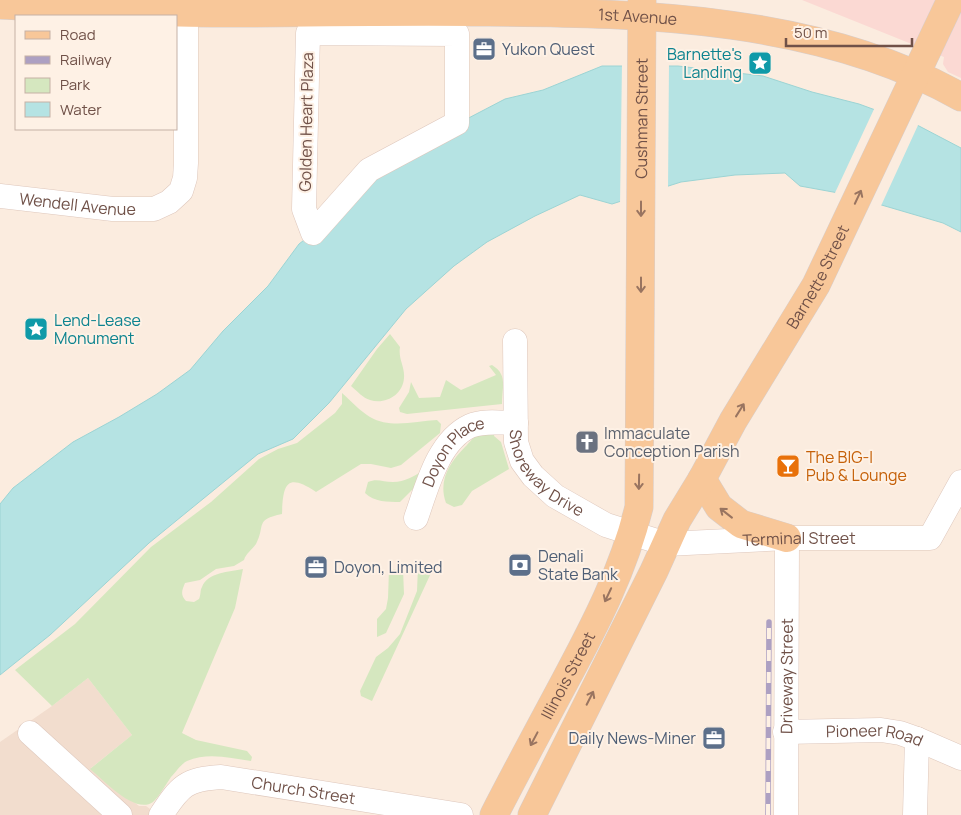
<svg xmlns="http://www.w3.org/2000/svg" width="961" height="815" font-family="Manrope,sans-serif">
	<style>
		.residential { fill: #f2ddce }
		.commercial { fill: #fbd9d3 }
		.green { fill: #d5e7bf }
		.water { fill: #b5e3e3; stroke: #9cd4d4 }
		.pier { fill: #fbecdf }
		.lines { fill: none; stroke-linecap: round; stroke-linejoin: round }
		.minor-casing { stroke: #dec7bc; stroke-width: 25 }
		.major-casing { stroke: #d7cecc; stroke-width: 29 }
		.minor { stroke: #fff; stroke-width: 24 }
		.major { stroke: #f8c799; stroke-width: 28 }
		.rail-casing { stroke: #ada0c2; stroke-width: 5.5 }
		.rail { stroke: #fef1e5; stroke-width: 4; stroke-dasharray: 11; stroke-linecap: butt }
		.oneway { stroke: #997460 }
		.labels { text-anchor: middle; stroke-width: 4; stroke-linejoin: round; paint-order: stroke }
		.street-label { font-size: 16px; fill: #705148; stroke: #fef1e5 }
		.service-label { font-size: 16px; fill: #4e5e75; stroke: #fef1e5; text-anchor: start }
		.culture-label { font-size: 16px; fill: #0d838f; stroke: #fef1e5; text-anchor: end }
		.worship-label { font-size: 16px; fill: #5b616d; stroke: #fef1e5; text-anchor: start }
		.food-label { font-size: 16px; fill: #c56008; stroke: #fef1e5; text-anchor: start }
	</style>
	<rect width="100%" height="100%" fill="#fbecdf"/>
	<path class="residential" d="M88,678L132,735L91,768L139,806H146L158,815H0V742L52,706Z"/>
	<path class="commercial" d="M802,0H961V78L948,72L943,64L944,57Z"/>
	<path class="green" d="M390,334L400,347C398,359 405,367 404,378C403,395 385,405 370,400C363,398 357,391 351,386L377,349Z
		M492,365C508,375 502,386 502,404L407,414L400,412L399,408L409,392L411,382L419,398L440,397L446,380L461,390L496,375L489,366Z
		M342,393C351,401 360,411 370,417C391,429 415,421 437,420L441,424L440,433L401,465L391,468L371,464H361L316,492C286,472 283,485 282,514C254,520 266,525 256,544C252,550 246,553 244,560L234,566L216,569L200,580L185,583C182,590 180,595 186,601L194,602L199,599C201,595 200,590 202,587C208,572 229,572 243,569L235,608L182,733L196,740L247,751L252,757L251,761C230,758 208,752 187,761C181,764 176,772 171,777C166,784 159,797 153,802C135,815 104,780 90,769L132,735L88,678L52,706L15,670L75,624L151,547L211,502L259,459L278,449L297,443L335,413L342,404Z
		M495,432L494,436L501,442L509,469L472,491L462,505L454,507L446,503C438,481 449,463 465,447C469,443 474,436 480,434C484,433 491,433 495,432Z
		M424,470L422,480L400,502C388,502 374,502 365,493L368,482C377,478 383,482 393,482C405,482 414,476 424,470Z
		M418,567L431,573L372,701L361,696L360,691L376,657L388,648L400,634L417,591Z
		M403,569L404,594L386,633L377,637V619L386,609L388,598L389,570Z"/>
	<path class="water" d="M602,66H678L763,76L812,92L859,104L919,126L961,148V232L943,223L844,194L800,186L785,173L735,175L681,182L612,204L580,195L535,216L487,242L454,266L406,309L329,403L293,439L258,454L149,543L50,635L0,675V504L13,488L73,442L119,417L157,394L190,370L223,331L268,286L299,244L313,233L369,170L505,99L543,90Z"/>
	<path class="pier" d="M622,63H669L668,189L620,205Z
		M875,107L919,123L880,208L834,195Z"/>
	<g class="lines">
		<g class="minor-casing">
			<g id="minor">
				<path d="M308,33L457,34V123L369,170L313,233L304,209Z"/>
				<path id="s1" d="M0,196L113,209H154L169,202L181,191L185,178L186,163V0"/>
				<path id="s2" d="M515,341L516,442L522,461L533,476L555,496L606,525L666,544L787,538H930L961,482"/>
				<path id="s3" d="M416,518C427,487 438,441 470,426C484,420 501,423 516,423"/>
				<path id="s4" d="M785,732L881,730L900,733L917,739L961,758"/>
				<path d="M30,733L120,815"/>
				<path id="s5" d="M161,815C180,786 186,779 221,777L461,815"/>
				<path id="s6" d="M786,815L787,538"/>
				<path d="M915,815L917,739"/>
			</g>
		</g>
		<g class="major-casing">
			<g id="major">
				<path id="s7" d="M0,5C85,9 169,14 254,13C333,12 411,11 489,12C647,13 821,18 961,97"/>
				<path d="M702,479L719,507L741,524L787,538"/>
				<path id="s8" d="M494,815C517,770 541,726 565,681C595,625 624,569 639,507L642,0"/>
				<path id="s9" d="M532,815L654,571L677,520L702,479L733,421L816,285L951,0"/>
			</g>
		</g>
		<use href="#minor" class="minor"/>
		<use href="#major" class="major"/>
		<g class="rail-casing">
			<path id="rail" d="M768,815L769,622"/>
		</g>
		<use href="#rail" class="rail"/>
	</g>
	<defs><path id="oneway-shaft" d="M-6 0H5M1.5-3L5.5 0L1.5 3" fill="none" stroke-width="1.6" stroke-linecap="round" stroke-linejoin="round" transform="scale(1.25)"/></defs>
	<g class="oneway">
		<use href="#oneway-shaft" transform="translate(858 197) rotate(-65)"/>
		<use href="#oneway-shaft" transform="translate(641 209) rotate(90)"/>
		<use href="#oneway-shaft" transform="translate(641 285) rotate(90)"/>
		<use href="#oneway-shaft" transform="translate(740 410) rotate(-58)"/>
		<use href="#oneway-shaft" transform="translate(639 482) rotate(91)"/>
		<use href="#oneway-shaft" transform="translate(726 513) rotate(-142)"/>
		<use href="#oneway-shaft" transform="translate(608 595) rotate(115)"/>
		<use href="#oneway-shaft" transform="translate(590 698) rotate(-63)"/>
		<use href="#oneway-shaft" transform="translate(534 739) rotate(118)"/>
	</g>
	<defs>
		<g id="office-square" transform="scale(1.25)"><rect x="-9" y="-9" width="18" height="18" rx="4" fill="#5c6f8a" stroke="#fef1e5"/><path d="M-6-3h4V-5.5h4V-3h4V5H-6ZM-1-4.5V-3h2v-1.5ZM-6 0V1H6V0Z" fill="#fff"/></g>
		<g id="sight-square" transform="scale(1.25)"><rect x="-9" y="-9" width="18" height="18" rx="4" fill="#0f9aa8" stroke="#fef1e5"/><path d="M0-6L1.8-2.2L6-1.7L2.9 1.2L3.7 5.4L0 3.3L-3.7 5.4L-2.9 1.2L-6-1.7L-1.8-2.2Z" fill="#fff"/></g>
		<g id="church-square" transform="scale(1.25)"><rect x="-9" y="-9" width="18" height="18" rx="4" fill="#6b7280" stroke="#fef1e5"/><path d="M-1.2-6h2.4v3.5h3.3v2.4h-3.3V6h-2.4V-.1h-3.3v-2.4h3.3Z" fill="#fff"/></g>
		<g id="bar-square" transform="scale(1.25)"><rect x="-9" y="-9" width="18" height="18" rx="4" fill="#e8710a" stroke="#fef1e5"/><path d="M-6-5H6L.8 .8V4.5H3.5V6h-7V4.5H-.8V.8Z" fill="#fff"/></g>
		<g id="bank-square" transform="scale(1.25)"><rect x="-9" y="-9" width="18" height="18" rx="4" fill="#5c6f8a" stroke="#fef1e5"/><path d="M-6-4H6V4H-6ZM0-2.3a2.3 2.3 0 1 0 0 4.6a2.3 2.3 0 1 0 0-4.6Z" fill="#fff"/></g>
	</defs>
	<g fill-rule="evenodd">
		<use href="#office-square" x="484" y="49"/>
		<use href="#sight-square" x="760" y="63"/>
		<use href="#sight-square" x="36" y="329"/>
		<use href="#church-square" x="587" y="442"/>
		<use href="#bar-square" x="788" y="466"/>
		<use href="#bank-square" x="520" y="565"/>
		<use href="#office-square" x="316" y="567"/>
		<use href="#office-square" x="714" y="738"/>
	</g>
	<g class="labels">
		<g class="street-label">
			<text dy="6" stroke="none"><textPath href="#s7" startOffset="638">1st Avenue</textPath></text>
			<text dy="6" stroke="none"><textPath href="#s8" startOffset="730">Cushman Street</textPath></text>
			<text transform="translate(306 122) rotate(-89)" y="6">Golden Heart Plaza</text>
			<text dy="6" stroke="none"><textPath href="#s1" startOffset="78">Wendell Avenue</textPath></text>
			<text dy="6" stroke="none"><textPath href="#s9" startOffset="610">Barnette Street</textPath></text>
			<text dy="6" stroke="none"><textPath href="#s3" startOffset="79">Doyon Place</textPath></text>
			<text dy="6" stroke="none"><textPath href="#s2" startOffset="145">Shoreway Drive</textPath></text>
			<text dy="6" stroke="none"><textPath href="#s2" startOffset="424">Terminal Street</textPath></text>
			<text dy="6" stroke="none"><textPath href="#s8" startOffset="158">Illinois Street</textPath></text>
			<text dy="6" stroke="none"><textPath href="#s6" startOffset="139">Driveway Street</textPath></text>
			<text dy="6" stroke="none"><textPath href="#s4" startOffset="90">Pioneer Road</textPath></text>
			<text dy="6" stroke="none"><textPath href="#s5" startOffset="159">Church Street</textPath></text>
		</g>
		<g class="service-label">
			<text x="502" y="55">Yukon Quest</text>
			<text x="538" y="562">Denali<tspan x="538" dy="18">State Bank</tspan></text>
			<text x="334" y="573">Doyon, Limited</text>
			<text x="696" y="744" text-anchor="end">Daily News-Miner</text>
		</g>
		<g class="culture-label">
			<text x="742" y="60">Barnette's<tspan x="742" dy="18">Landing</tspan></text>
			<text x="54" y="326" text-anchor="start">Lend-Lease<tspan x="54" dy="18">Monument</tspan></text>
		</g>
		<g class="worship-label">
			<text x="604" y="439">Immaculate<tspan x="604" dy="18">Conception Parish</tspan></text>
		</g>
		<g class="food-label">
			<text x="806" y="463">The BIG-I<tspan x="806" dy="18">Pub &amp; Lounge</tspan></text>
		</g>
	</g>
	<rect x="15" y="15" width="162" height="115" fill="#fef1e5" stroke="#c5b1a6"/>
	<rect x="25" y="31" width="25" height="8" fill="#f8c799" stroke="#c5b1a6"/>
	<text x="60" y="40" font-size="15" fill="#705148">Road</text>
	<rect x="25" y="56" width="25" height="8" fill="#ada0c2" stroke="#c5b1a6"/>
	<text x="60" y="65" font-size="15" fill="#705148">Railway</text>
	<rect x="25" y="78" width="25" height="15" fill="#d5e7bf" stroke="#c5b1a6"/>
	<text x="60" y="90" font-size="15" fill="#705148">Park</text>
	<rect x="25" y="102" width="25" height="15" fill="#b5e3e3" stroke="#c5b1a6"/>
	<text x="60" y="115" font-size="15" fill="#705148">Water</text>
	<path d="M786 38v8h126v-8" fill="none" stroke="#705148" stroke-width="2.5"/>
	<text x="794" y="38" font-size="15" fill="#705148" stroke="#fef1e5" stroke-width="4" paint-order="stroke">50 m</text>
</svg>
